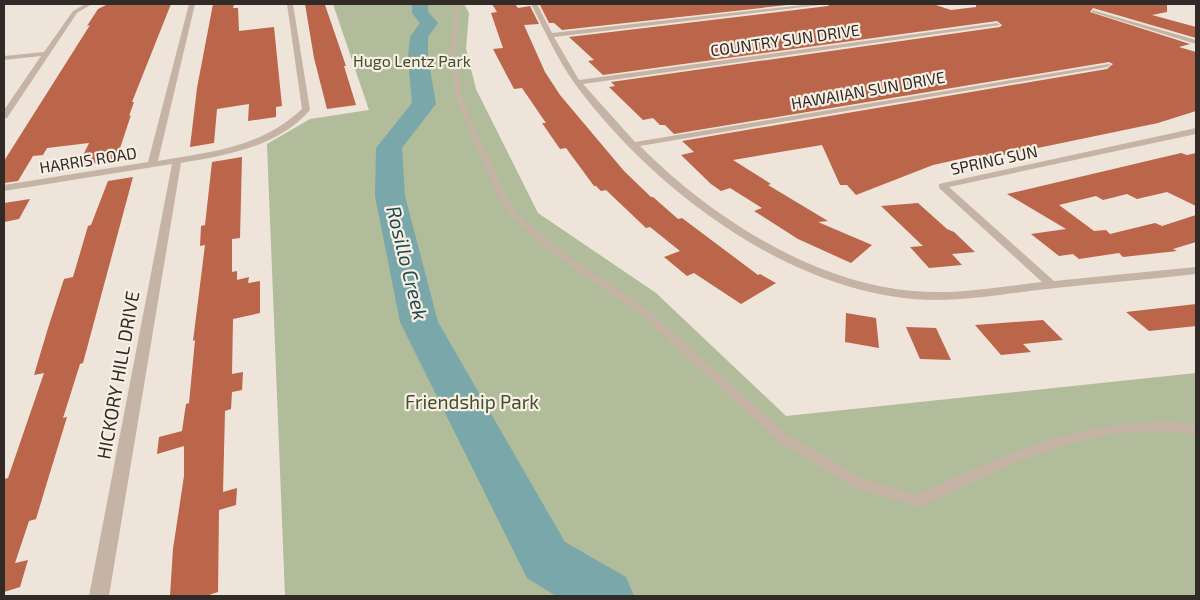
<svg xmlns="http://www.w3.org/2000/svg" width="1200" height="600" font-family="'Exo 2',sans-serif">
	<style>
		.green { fill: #b0bc9a }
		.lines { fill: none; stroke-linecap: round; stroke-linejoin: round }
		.river { fill: #7aa7a9; fill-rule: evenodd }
		.building { fill: #bb654a }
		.lane { fill: #c5b4a6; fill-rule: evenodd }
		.street { fill: #c5b4a6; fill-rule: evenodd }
		.labels { text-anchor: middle; stroke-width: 4.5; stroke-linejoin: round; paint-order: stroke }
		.far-street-label { font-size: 16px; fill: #322a26; stroke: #f7eee4 }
		.far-park-label { font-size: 16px; fill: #424e2c; stroke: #f7eee4 }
		.street-label { font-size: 19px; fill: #322a26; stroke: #f7eee4 }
		.park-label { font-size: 19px; fill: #424e2c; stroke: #f7eee4 }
		.water-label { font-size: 20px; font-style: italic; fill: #204c4f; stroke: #f7eee4 }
	</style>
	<rect width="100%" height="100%" fill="#eee4d9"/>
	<path class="green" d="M333,4H464L469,13L466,49L476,89L538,213L656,293L786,416L1196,373V596H285L267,144L310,119L369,110Z"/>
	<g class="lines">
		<path class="river" d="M412,4H428V12L438,23L428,37V57L436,104L402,148L405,196L438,322L565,542L626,577L634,596H556L527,578L400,322L375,196L376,148L412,103L408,57L410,37L420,23L412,13Z"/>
	</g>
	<path class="building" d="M108,4H171L132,102H134L129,116L131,115L116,160L78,166L89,143L47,148L43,155L33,156L18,181L4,183V161L90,25L87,26L98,9Z
		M213,4H234L233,8H238L239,31L274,27L282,106L276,107V117L248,121L249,104L217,109L214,143L190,147L197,88Z
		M305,4L325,5L346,66H344L356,105L327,109L314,58Z
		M492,4H515L518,8L530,6L539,24L524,25L545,72L560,95L624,171L651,197H653L678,219L682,218L758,275L760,274L776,283L741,304L694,273L687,276L664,257L680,251L650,227L646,228L606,190L601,191L596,186H594L566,148L560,149L542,123H546L522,88L514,89L493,49L503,48L491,13L497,12Z
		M551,4H797L562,30L554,23H549L540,5Z
		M830,4H933L951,10L976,7V4H1167V12L1152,15L1196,27V38L1093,8L1090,12L1190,44L1179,47L1196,52V111L1158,123L984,159L978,155L933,165L856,195L847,185H840L822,145L733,160L771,184L768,185L828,221L818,222L872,245L851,263L798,239L754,211L762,208L730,188L721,191L711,184L681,155L694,152L682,141L1107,69L1113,64L1109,62L674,134L665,125H660L653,118L643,120L609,87L615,86L611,82L1000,27L1002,25L997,21L603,75L588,61L594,60L569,37L828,6Z
		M1181,153L1187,155L1196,153V206L1167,192L1137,199L1127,194L1103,200L1096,196L1059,205L1094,231L1106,230L1110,234L1155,223L1162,226L1196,215V242L1173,249L1177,251L1123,257L1119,253L1079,259L1073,254L1059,256L1031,234L1066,229L1007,194Z
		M242,157L240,238L232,239V272L237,271V280L249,277L248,283L260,281V313L233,319L232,374L243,372L242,390L232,392L231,409L225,411L223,492L237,488L236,505L219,510L218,592L206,596H170L173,549L184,476V446L157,454L159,437L182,431L186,404L189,403L195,340L193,341L205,245L200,246L201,226L205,225L212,162Z
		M133,177L83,363L80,364L63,418L67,417L52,466L36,519L29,521L15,563L28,560L20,587L4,592V479L8,478L44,373L34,375L48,328L64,279L73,277L88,226L91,225L108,181Z
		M30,199L19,219L4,222V203Z
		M918,203L947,229L954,232L975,252L952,254L962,265L929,268L910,247L923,246L881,206Z
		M1196,304V326L1149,331L1126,312Z
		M846,313L876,318L879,348L845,342Z
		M1043,320L1063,340L1023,344L1031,352L1001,355L975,325Z
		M906,327L936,328L951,360L920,359Z"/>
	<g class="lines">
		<path class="lane" d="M453,4H457L459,13L455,59L463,101L501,186L514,210L556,248L646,308L787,434L862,478L917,495C985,463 1053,431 1127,424C1150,421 1174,420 1196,425V435C1121,420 1044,449 977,480C957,489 938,500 918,507L853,487L779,442L638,312L550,252L508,213L493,186L457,101L449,59L455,13Z"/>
		<path class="street" d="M85,4H92L77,13L7,118H4V110L41,56L4,60V56L44,52L73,11Z
			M189,4H195L158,161C211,152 260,148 302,109L287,4H293L310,110C278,147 227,155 181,163L109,596H89L172,164L4,191V185L148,162Z
			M531,4H537L552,33L812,4H828L554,37L579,80L997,23L1000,25L583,84L635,142L1109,64L1111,65L1107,67L640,146C709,216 813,283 913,291C956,295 999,287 1042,282L939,188V184L1196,128V134L949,187L1054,281L1196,267V274C1147,280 1096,283 1047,289C1002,294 958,303 913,299C782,287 651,187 575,84C557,59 545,31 531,4Z
			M1092,10L1196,40V44L1092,12Z"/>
	</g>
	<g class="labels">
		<g class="far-street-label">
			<text transform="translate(785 40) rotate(-8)" y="6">COUNTRY SUN DRIVE</text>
			<text transform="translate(868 90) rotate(-10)" y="6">HAWAIIAN SUN DRIVE</text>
			<text transform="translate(88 160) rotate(-9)" y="6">HARRIS ROAD</text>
			<text transform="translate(994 160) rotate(-12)" y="6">SPRING SUN</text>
		</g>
		<g class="far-park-label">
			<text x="412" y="67">Hugo Lentz Park</text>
		</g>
		<g class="street-label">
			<text transform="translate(118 375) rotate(-80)" y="7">HICKORY HILL DRIVE</text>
		</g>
		<g class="park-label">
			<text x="472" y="409">Friendship Park</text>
		</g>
		<g class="water-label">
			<text transform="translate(407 263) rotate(76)" y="7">Rosillo Creek</text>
		</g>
	</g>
	<rect width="1200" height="600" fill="none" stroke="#322a26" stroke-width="10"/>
</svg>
